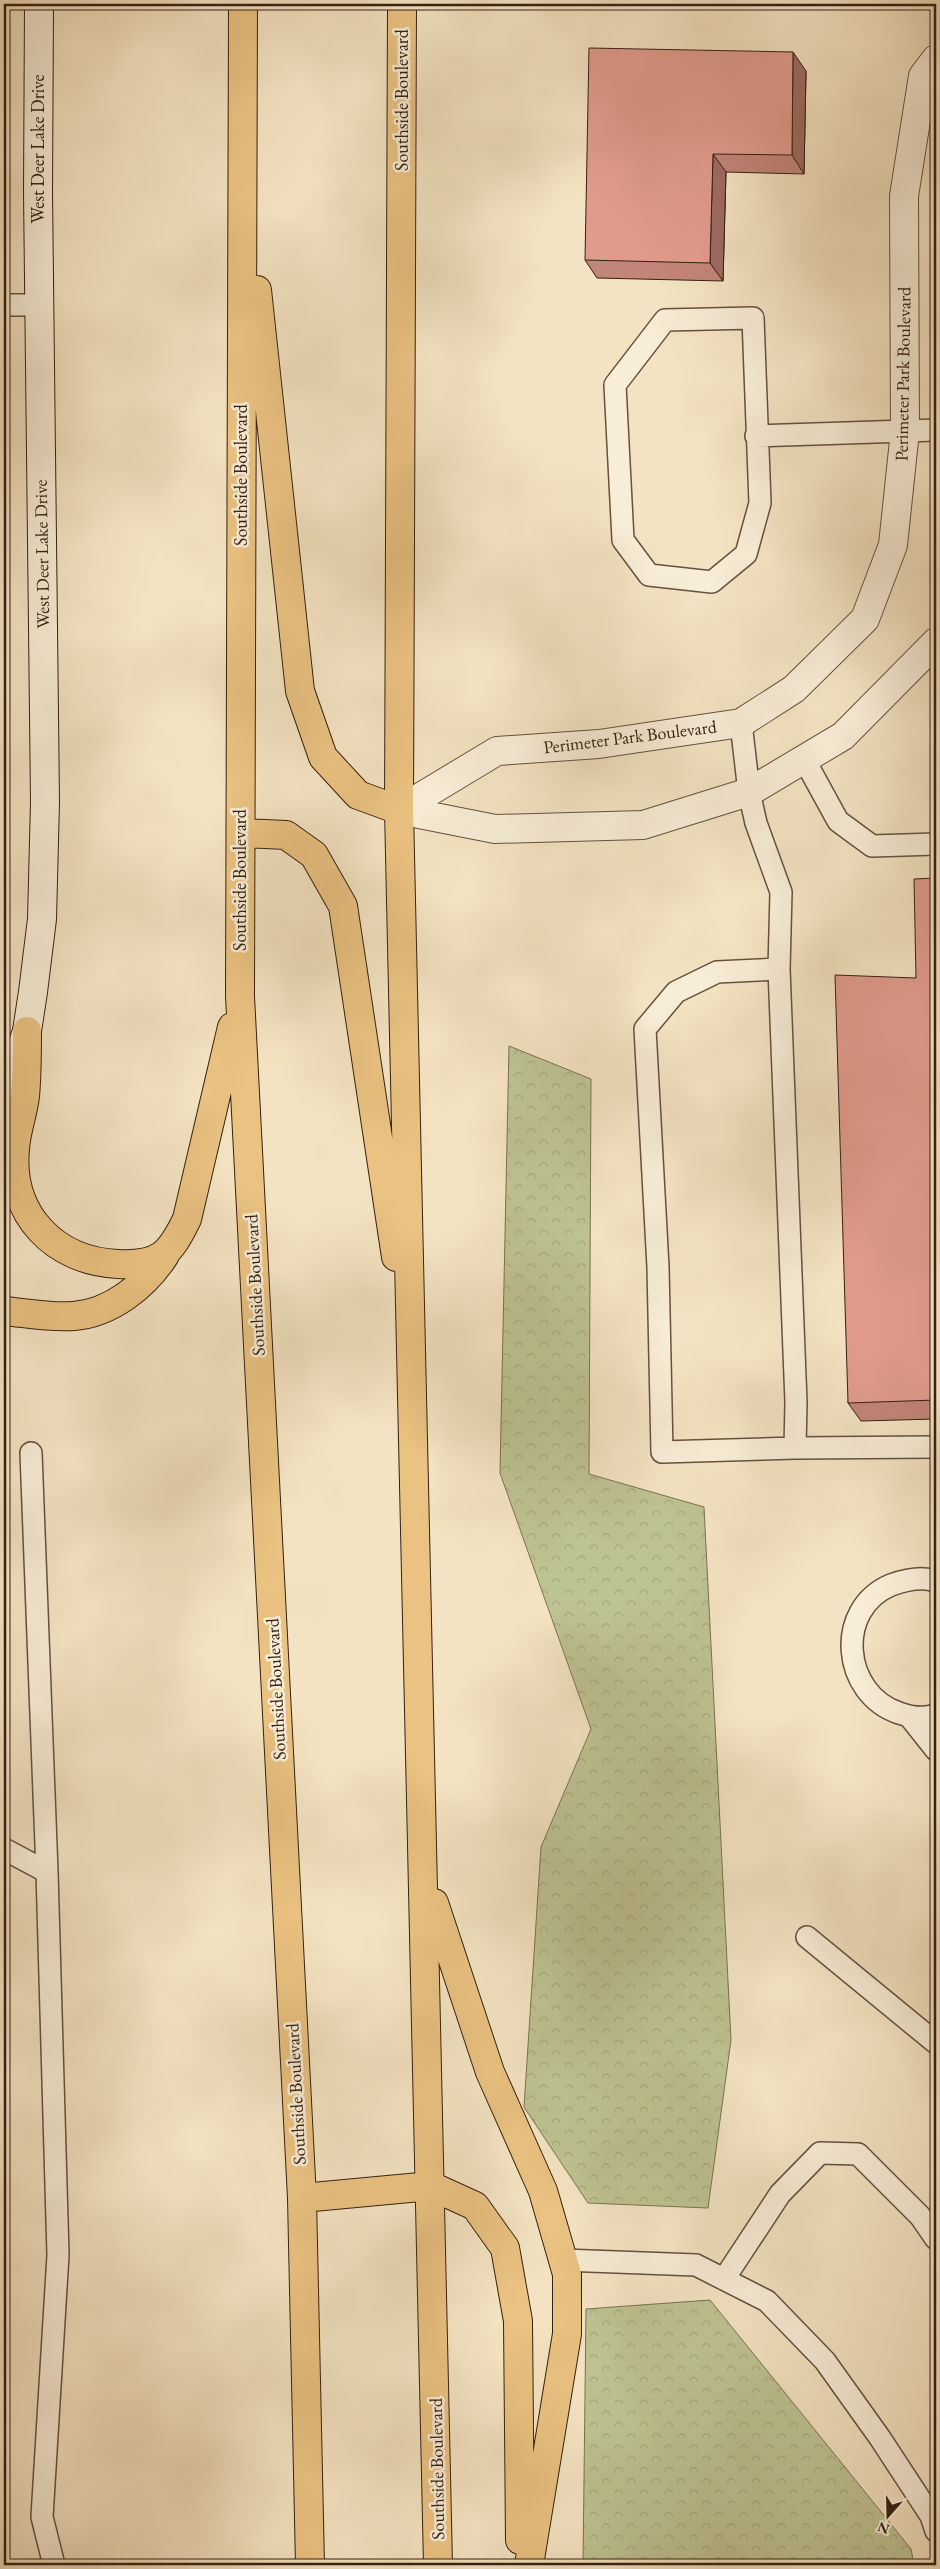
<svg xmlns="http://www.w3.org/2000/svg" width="940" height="2569" font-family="'EB Garamond',serif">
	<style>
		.forest { fill: url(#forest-crowns); stroke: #7a7252 }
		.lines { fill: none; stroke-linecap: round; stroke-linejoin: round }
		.lane-casing { stroke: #65513f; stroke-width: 24 }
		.street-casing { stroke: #65513f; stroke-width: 30 }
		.secondary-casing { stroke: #352013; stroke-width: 30 }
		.highway-casing { stroke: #352013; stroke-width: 30 }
		.lane { stroke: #f8edd7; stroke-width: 21 }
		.street { stroke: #f8edd7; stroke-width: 28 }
		.secondary { stroke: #f8edd7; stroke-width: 28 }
		.highway { stroke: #eac281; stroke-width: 28 }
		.wall { fill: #c28579; stroke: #352013 }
		.shaded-wall { fill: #9e6c63; stroke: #352013 }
		.building { fill: #e19b8d; stroke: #352013 }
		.labels { text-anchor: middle; stroke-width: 5; stroke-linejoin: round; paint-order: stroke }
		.street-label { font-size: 18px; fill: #352013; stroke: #f8edd7 }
	</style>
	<defs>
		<pattern id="forest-crowns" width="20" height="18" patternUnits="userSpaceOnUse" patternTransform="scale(1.25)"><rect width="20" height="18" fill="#bec392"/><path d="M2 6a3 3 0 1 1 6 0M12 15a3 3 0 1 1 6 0" fill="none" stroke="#a4a77d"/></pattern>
	</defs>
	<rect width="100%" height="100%" fill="#f4e3c2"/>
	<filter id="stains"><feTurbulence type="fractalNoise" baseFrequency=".004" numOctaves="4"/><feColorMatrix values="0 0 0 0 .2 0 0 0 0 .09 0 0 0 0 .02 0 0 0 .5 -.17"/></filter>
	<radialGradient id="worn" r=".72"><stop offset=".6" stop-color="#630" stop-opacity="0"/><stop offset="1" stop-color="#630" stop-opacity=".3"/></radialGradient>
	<path class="forest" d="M509,1046L591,1079L589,1474L704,1507L731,2040L708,2208L588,2203L524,2107L541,1847L591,1729L500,1473Z
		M710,2300L911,2549L914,2565H583L586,2309Z"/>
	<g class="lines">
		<g class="lane-casing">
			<path id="lane" d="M4,305H39
				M753,318L760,503L746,554L712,582L649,575L623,540L615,385L665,320Z
				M756,436L936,430
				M741,723L749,792L756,823L781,892L779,969L717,972L676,992L645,1029L658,1267L662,1452L795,1448L796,1402L779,969
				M804,759L838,821L872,846L936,844
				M795,1448L936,1447
				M31,1453L47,1872
				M936,1581C921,1576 905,1580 891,1585C834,1609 842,1694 899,1713C910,1717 924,1719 936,1715
				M909,1716L936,1750
				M4,1849L47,1872L58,2255L42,2517L54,2565
				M807,1937L936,2043
				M563,2260L696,2265L767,2301L825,2361L880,2438L931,2516L936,2531
				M724,2279L780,2194L820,2153L858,2154L920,2216L936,2239"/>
		</g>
		<g class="street-casing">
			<path id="street" d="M399,810L497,751L599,744L741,723L794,689L865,619L893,545L905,431L904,196L923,76L936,59
				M399,810L495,829L643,825L749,792L843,736L936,642"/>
		</g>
		<g class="secondary-casing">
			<path id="secondary" d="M4,1100L27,1031L33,992L42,919L45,802L38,192L39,4"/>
		</g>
		<g class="highway-casing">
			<path id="highway" d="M243,4L240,996L302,2198L310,2565
				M402,4L399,810L438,2565
				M257,290L300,691L323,757L358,795L399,810
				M241,833L286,835L314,855L343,906L396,1257
				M27,1031C27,1053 27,1075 25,1096C23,1114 16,1131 15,1149C9,1214 54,1261 118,1264C160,1266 170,1254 187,1219L232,1027
				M4,1311C26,1313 51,1318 74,1316C111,1313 145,1286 165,1255
				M434,1903L490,2072L543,2191L567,2274V2334L529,2565
				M302,2198L431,2186L475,2206L505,2248L518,2321L520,2540"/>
		</g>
		<use href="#lane" class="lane"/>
		<use href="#street" class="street"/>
		<use href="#secondary" class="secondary"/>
		<use href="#highway" class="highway"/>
	</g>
	<path class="wall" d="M806,71L804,174L726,172L723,281L597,278L585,260Z
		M936,878V1419L861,1421L848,1403L916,978Z"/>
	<path class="shaded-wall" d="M793,52L806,71L804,174L792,155Z
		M713,154L726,172L723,281L710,263Z"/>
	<path class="building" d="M589,48L793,52L792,155L713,154L710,263L585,260Z
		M936,878V1400L848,1403L835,975L916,978L914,879Z"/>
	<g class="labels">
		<g class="street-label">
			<text transform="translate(402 100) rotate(-90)" y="6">Southside Boulevard</text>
			<text transform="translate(38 149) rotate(-90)" y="6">West Deer Lake Drive</text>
			<text transform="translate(903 374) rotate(-89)" y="6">Perimeter Park Boulevard</text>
			<text transform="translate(241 475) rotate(-90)" y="6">Southside Boulevard</text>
			<text transform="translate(42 554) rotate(-91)" y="6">West Deer Lake Drive</text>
			<text transform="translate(630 737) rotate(-7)" y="6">Perimeter Park Boulevard</text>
			<text transform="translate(240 880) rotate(-90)" y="6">Southside Boulevard</text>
			<text transform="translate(255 1285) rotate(-93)" y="6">Southside Boulevard</text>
			<text transform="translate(276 1689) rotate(-93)" y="6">Southside Boulevard</text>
			<text transform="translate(296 2094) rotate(-93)" y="6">Southside Boulevard</text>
			<text transform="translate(437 2469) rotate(-91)" y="6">Southside Boulevard</text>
		</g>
	</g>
	<rect width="940" height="2569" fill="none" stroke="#f4e3c2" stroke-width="20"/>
	<rect x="5" y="5" width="930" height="2559" fill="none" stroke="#352013" stroke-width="2.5"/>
	<rect x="10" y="10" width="920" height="2549" fill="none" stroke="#352013"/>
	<g transform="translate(888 2516) rotate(200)" stroke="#f8edd7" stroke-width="4" paint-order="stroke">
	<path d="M0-4L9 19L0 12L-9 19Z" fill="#352013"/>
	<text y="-8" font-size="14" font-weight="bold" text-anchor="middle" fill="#352013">N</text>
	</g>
	<rect width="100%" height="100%" filter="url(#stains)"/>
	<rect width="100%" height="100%" fill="url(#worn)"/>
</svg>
